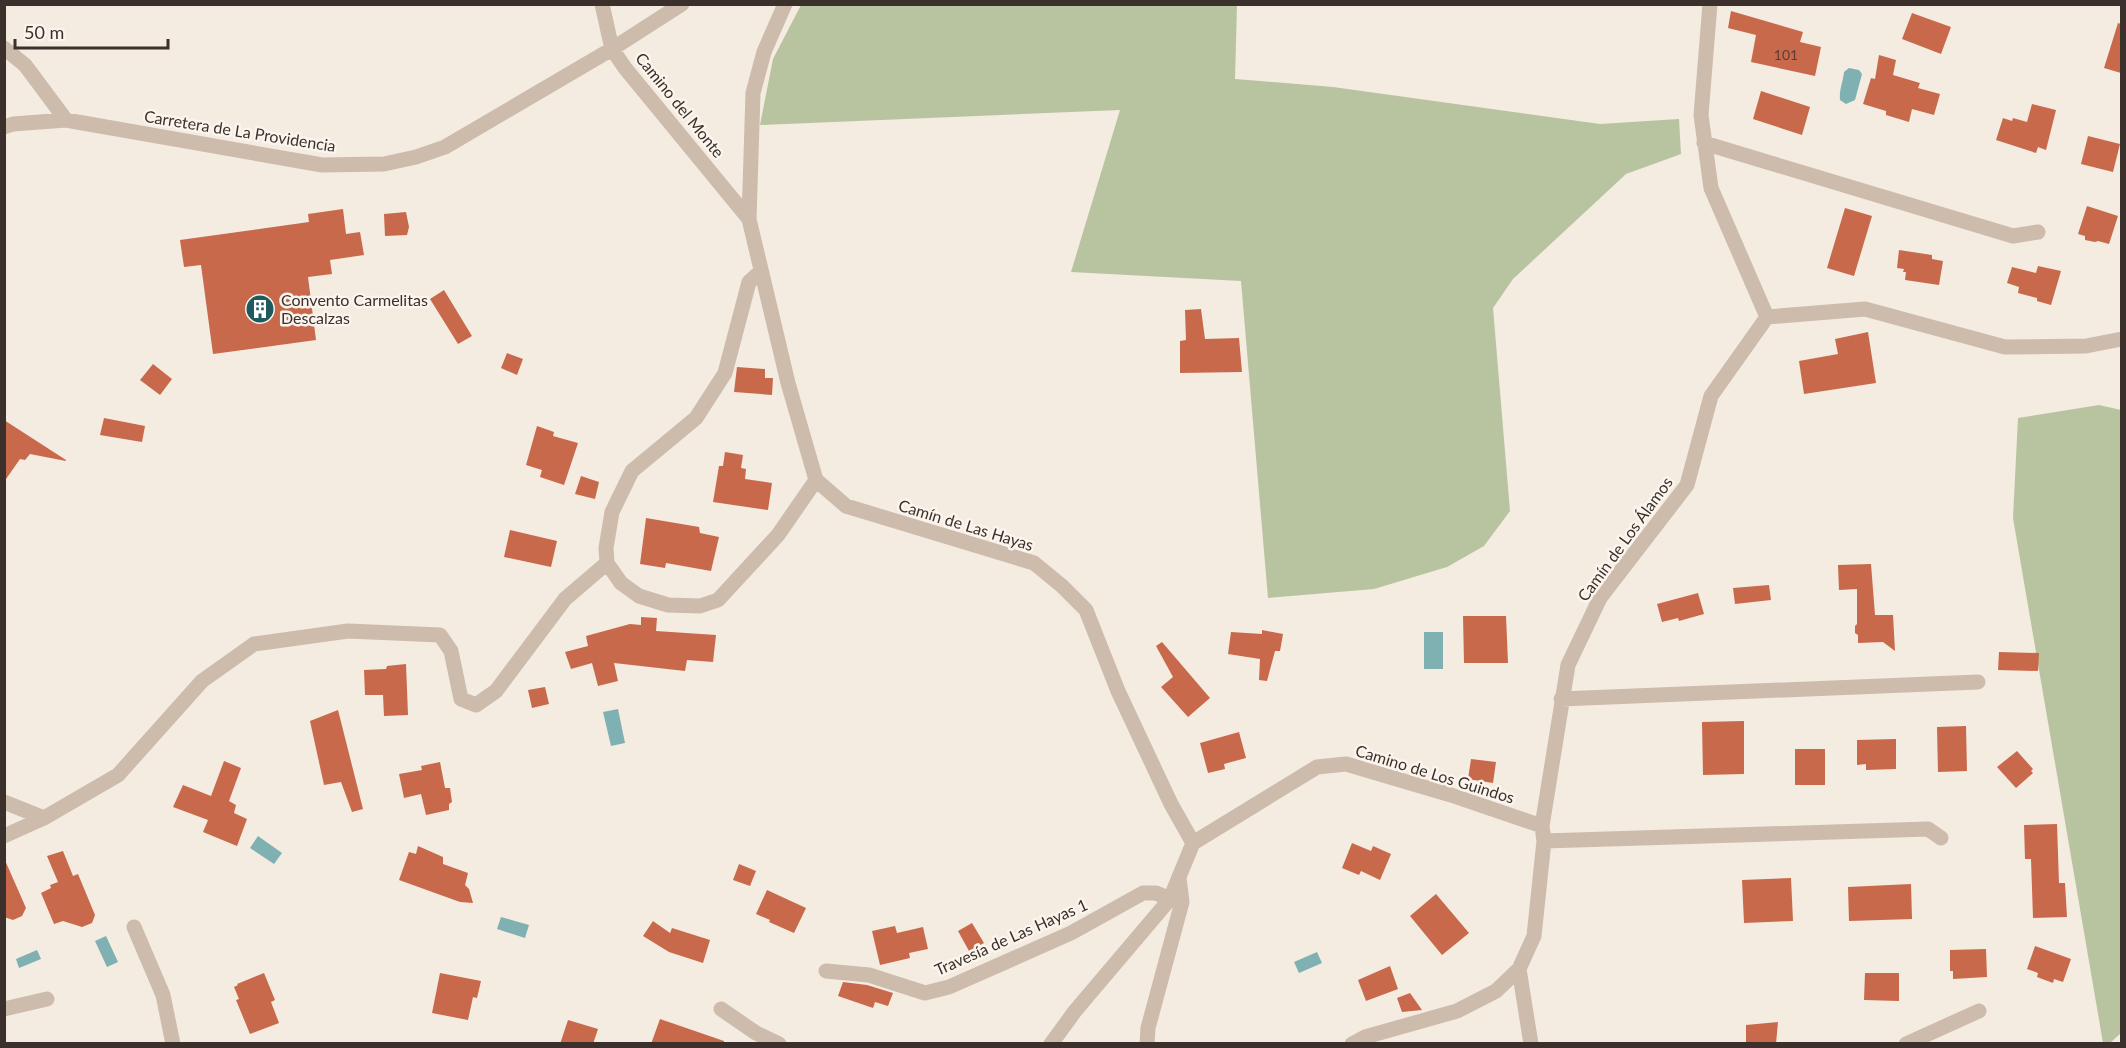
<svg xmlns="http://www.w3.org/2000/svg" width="2126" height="1048" font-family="Lato,sans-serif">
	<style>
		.green { fill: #b8c4a0 }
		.water { fill: #7fb0b2 }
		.building { fill: #c8694b }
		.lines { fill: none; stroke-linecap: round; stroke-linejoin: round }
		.minor { stroke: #cdbbac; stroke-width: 15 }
		.labels { text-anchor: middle; stroke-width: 5; stroke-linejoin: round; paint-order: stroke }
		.number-label { font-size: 14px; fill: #5e3e33 }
		.street-label { font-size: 16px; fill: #3b302b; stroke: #fbf5ee }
		.poi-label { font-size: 16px; fill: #3b302b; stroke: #fbf5ee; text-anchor: start }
	</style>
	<rect width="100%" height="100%" fill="#f4ebe1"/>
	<path class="green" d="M1237,5L1235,79L1333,87L1600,124L1679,119L1681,154L1626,174L1513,279L1493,308L1510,511L1484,546L1447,567L1374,589L1268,598L1241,281L1071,272L1120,110L760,125L773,59L801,5Z
		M2099,405L2121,410L2122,1032L2110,1043H2103L2013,518L2018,418Z"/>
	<path class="water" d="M1849,68L1859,70L1862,74L1855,100L1846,104L1840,100C1839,90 1843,82 1844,72Z
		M1424,632H1443V669H1424Z
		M618,709L625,743L611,746L603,712Z
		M258,836L282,853L274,864L250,848Z
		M501,917L529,925L525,938L497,929Z
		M106,936L118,962L107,967L95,941Z
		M37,950L41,959L19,968L16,959Z
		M1317,952L1322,963L1299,973L1294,962Z"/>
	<path class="building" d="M1731,11L1803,32L1800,42L1821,47L1815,76L1751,62L1756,35L1728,28Z
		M1912,13L1951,27L1941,54L1902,39Z
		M2118,23L2121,24V73L2104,68Z
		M1879,55L1896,60L1893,75L1920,83L1918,88L1940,94L1934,115L1912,109L1909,122L1886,115V111L1863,104L1871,78L1875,79Z
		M1761,91L1810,107L1802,135L1753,119Z
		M2032,104L2056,110L2046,150L2038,147L2036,153L1996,140L2003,118L2012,121L2013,118L2027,122Z
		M2088,136L2120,144L2113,172L2081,164Z
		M2087,206L2118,216L2109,244L2098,241L2095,242L2085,240V236L2078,234Z
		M1845,208L1872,216L1854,276L1827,268Z
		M343,209L346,234L360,232L364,255L330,260L332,274L308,277L316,340L213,354L201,265L184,267L180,240L309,222L308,214Z
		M406,212L409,227L407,235L385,236L384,214Z
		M1899,250L1932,255V259L1943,261L1939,285L1905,280L1906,272H1903L1904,269L1897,268Z
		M2038,266L2061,271L2051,305L2037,301V298L2018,293L2019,287L2007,283L2012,267L2036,273Z
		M444,290L472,336L458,344L430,299Z
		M1201,309L1205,339L1239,338L1242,372L1180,373V341L1186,340L1185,310Z
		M1868,332L1876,383L1804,394L1799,361L1838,354L1835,339Z
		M507,353L523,359L517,375L501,368Z
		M153,364L172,379L160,395L140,380Z
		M737,367L765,369V378H773L772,395L734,392Z
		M104,418L145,426L142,442L100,435Z
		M4,420L66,460V461L30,454L25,460L20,459L4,482Z
		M537,426L554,432L553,436L578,443L564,485L540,477L542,470L526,465Z
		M725,452L743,455L741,468L746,469L745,479L772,483L768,510L713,502L719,466H723Z
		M581,476L599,482L595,499L575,494Z
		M646,518L699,527L700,533L719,537L711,571L666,563L665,568L640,564Z
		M510,530L557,541L551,567L504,557Z
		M1871,564L1875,615H1893L1895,651L1883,642L1858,643V635L1855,633V626L1857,624V589L1839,590L1838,565Z
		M1769,585L1771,600L1735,604L1733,588Z
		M1698,593L1704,614L1679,621L1678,618L1662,622L1657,604Z
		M1463,616H1506L1508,663H1464Z
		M641,617L657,618L656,631L716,635L713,662L687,660L685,671L614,663L618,681L598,686L592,663L571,669L565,652L588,646L586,636L630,624L641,625Z
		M1262,630L1283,634L1280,651H1275L1267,681L1259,680L1260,659L1228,654L1231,632L1262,634Z
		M1162,642L1210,698L1188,717L1161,687L1173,677L1156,646Z
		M1999,652L2039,653L2038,671L1998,670Z
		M406,664L408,715L384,716L383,695H365L364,670L386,669L387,666Z
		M545,687L549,704L532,708L528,690Z
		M338,710L363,809L352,812L341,782L324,785L310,721Z
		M1744,721V774L1703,775L1702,722Z
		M1966,726L1967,771L1938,772L1937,727Z
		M1239,732L1246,758L1224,764L1225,769L1208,773L1200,743Z
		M1896,739V769L1866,770V764L1857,765V740Z
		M1795,749H1825V785H1795Z
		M2017,751L2033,769L2031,771L2033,773L2016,788L1997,767Z
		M1471,759L1496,762L1493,783L1468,779Z
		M224,761L241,768L229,801L236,805L234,813L247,819L237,846L203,832L208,820L173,807L183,785L211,796Z
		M440,762L445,788H450L452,802L449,804V810L426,815L421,794L404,798L399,774L422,770L421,766Z
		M2057,824L2059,883H2065L2067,917L2033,918L2031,859H2025L2024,825Z
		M1352,843L1371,851L1373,846L1391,854L1380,880L1361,871L1359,875L1342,868Z
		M418,846L443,857V864L468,873L465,885L469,889L473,903L460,902L399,880L409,852L416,854Z
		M63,851L73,876L78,874L95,915L92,923L82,927L63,921L54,924L41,893L51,888L50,885L58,882L47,856Z
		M4,858L26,908L22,916L13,920L4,917Z
		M739,864L756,871L750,886L733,880Z
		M1791,878L1793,921L1744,923L1742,880Z
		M1911,884L1912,919L1849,921L1848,887Z
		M767,890L806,908L794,933L769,922L770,920L756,914Z
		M1436,894L1469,933L1442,955L1410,916Z
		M653,921L670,933L672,928L710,940L703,963L669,952L643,936Z
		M972,923L984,943L969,951L958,931Z
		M895,926L897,933L923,927L928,949L909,953L910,958L880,965L872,931Z
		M2035,946L2071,959L2063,982L2054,979L2053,983L2037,977L2038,973L2027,969Z
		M1986,949L1987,977L1953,979V971H1950V950Z
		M1390,966L1398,989L1366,1001L1358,980Z
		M264,973L275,1000L271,1002L279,1023L250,1034L236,1000L239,999L234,987L238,985L237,984Z
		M440,973L481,981L477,998L473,997L468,1020L432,1013Z
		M1865,973H1899V1001L1864,1000Z
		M843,982L867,985L893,993L888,1006L875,1002L873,1008L838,996Z
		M1410,993L1422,1010L1402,1012L1397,998Z
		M660,1019L724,1041V1044H651Z
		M568,1020L598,1029L593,1044H560Z
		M1778,1022L1776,1044H1746V1025Z"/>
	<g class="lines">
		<path class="minor" d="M602,4L612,49L625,68L749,219
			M785,4L764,52L753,93L749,219L788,383L816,480L846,506L1034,563L1062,586L1086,610L1118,691L1171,804L1193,843L1170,899L1075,1011L1051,1044
			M4,48L25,65L66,120
			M4,127L13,124L66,120L322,165L384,164L416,157L445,147L612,49L682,4
			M1704,143L2013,236L2038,232
			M1767,317L1865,309L2005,347L2086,346L2122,339
			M607,563L621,583L639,596L668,605L700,606L718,600L778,535L816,480
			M1561,699L1978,682
			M4,802L44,818
			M4,836L44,818L118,775L202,681L254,644L348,631L440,635L451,651L461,699L476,705L496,691L565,599L607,563L606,548L612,512L632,471L696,418L725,373L749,282L761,271
			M1544,841L1928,829L1941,838
			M1193,843L1317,767L1346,764L1451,795L1542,826
			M134,927L163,995L173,1044
			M826,971L869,975L925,993L949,987L1071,933L1143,893H1156L1170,899
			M4,1009L47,999
			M721,1009L756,1033L779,1044
			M1147,1044L1148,1028L1182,902L1179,878
			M1352,1044L1365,1037L1457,1011L1496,991L1519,969
			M1531,1044L1519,969L1534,936L1544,841L1542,826L1568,665L1600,598L1687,485L1711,396L1767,317L1711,188L1701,115L1710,4
			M1906,1044L1979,1011"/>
	</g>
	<defs>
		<g id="building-disc" transform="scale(1.5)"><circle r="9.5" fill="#1f5a5e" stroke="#fbf5ee"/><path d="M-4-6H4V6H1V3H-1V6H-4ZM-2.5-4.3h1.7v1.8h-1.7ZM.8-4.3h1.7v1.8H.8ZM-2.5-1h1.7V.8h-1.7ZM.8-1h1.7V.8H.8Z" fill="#fff"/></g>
	</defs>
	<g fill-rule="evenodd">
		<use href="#building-disc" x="260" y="309"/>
	</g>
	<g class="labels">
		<g class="number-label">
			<text x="1786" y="60">101</text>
		</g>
		<g class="street-label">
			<text transform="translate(680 105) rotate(51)" y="6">Camino del Monte</text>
			<text transform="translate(240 131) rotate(9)" y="6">Carretera de La Providencia</text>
			<text transform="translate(966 525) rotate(17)" y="6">Camín de Las Hayas</text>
			<text transform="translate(1625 539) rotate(-54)" y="6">Camín de Los Álamos</text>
			<text transform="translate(1435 774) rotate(17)" y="6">Camino de Los Guindos</text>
			<text transform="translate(1011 937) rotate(-24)" y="6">Travesía de Las Hayas 1</text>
		</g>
		<g class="poi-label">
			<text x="281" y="306">Convento Carmelitas<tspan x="281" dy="18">Descalzas</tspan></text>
		</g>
	</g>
	<rect width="2126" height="1048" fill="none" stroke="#3b302b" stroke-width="12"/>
	<path d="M15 39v9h153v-9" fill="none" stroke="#3b302b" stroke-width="3"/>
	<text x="24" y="39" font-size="18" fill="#3b302b" stroke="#fbf5ee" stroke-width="4.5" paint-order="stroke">50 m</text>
</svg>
